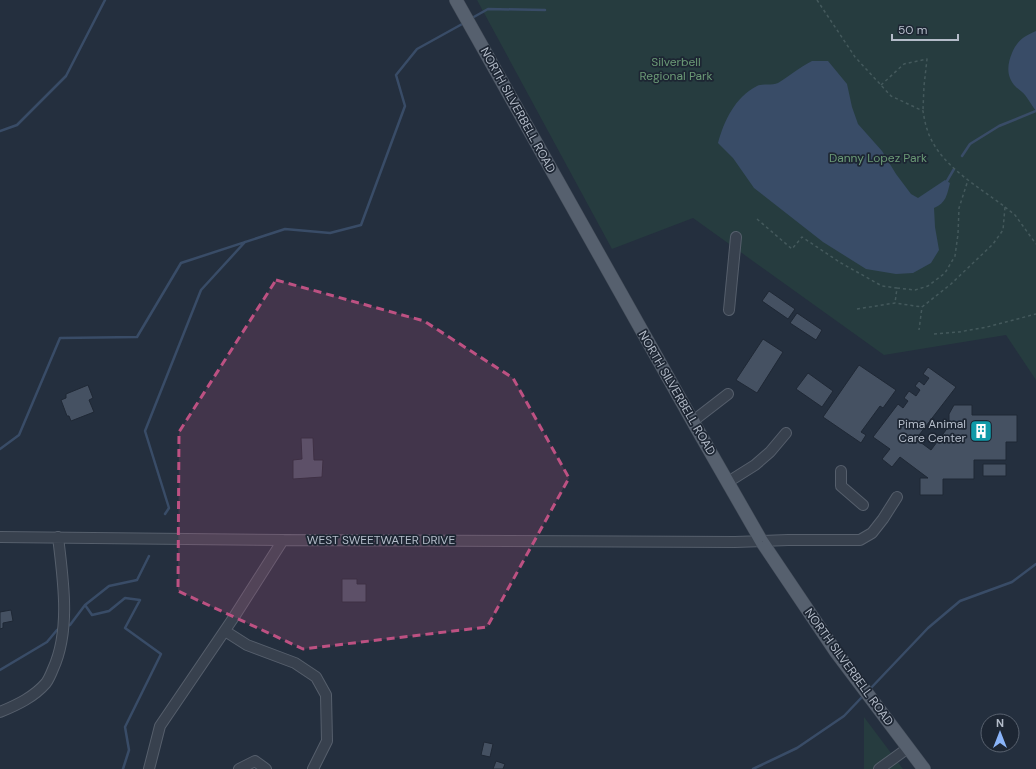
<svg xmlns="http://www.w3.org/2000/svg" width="1036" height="769" font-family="'DM Sans',sans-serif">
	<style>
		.green { fill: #263c3f }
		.water { fill: #394c67 }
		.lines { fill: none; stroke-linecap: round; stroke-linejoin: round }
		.stream { stroke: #394c67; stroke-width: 2.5 }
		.building { fill: #455162; stroke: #1f2835 }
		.minor-casing { stroke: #565f6c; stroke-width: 12 }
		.major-casing { stroke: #414a57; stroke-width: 14 }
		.path { stroke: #44595c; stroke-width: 1.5; stroke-dasharray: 3 3; stroke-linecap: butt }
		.minor { stroke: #38414e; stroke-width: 10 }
		.major { stroke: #56606e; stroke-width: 13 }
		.marked { fill: #bd5182; fill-opacity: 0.2; stroke: #bd5182; stroke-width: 3; stroke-dasharray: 8 5; stroke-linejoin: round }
		.labels { text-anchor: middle; stroke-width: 3.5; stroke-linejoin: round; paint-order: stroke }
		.park-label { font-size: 12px; fill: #6b9a76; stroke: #1d2633 }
		.street-label { font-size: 12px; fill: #b4bcc9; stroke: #1d2633 }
		.poi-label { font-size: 12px; fill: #b4bcc9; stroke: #1d2633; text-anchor: end }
	</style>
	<rect width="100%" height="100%" fill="#242f3e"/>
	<path class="green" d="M477,0H1036V380L1006,335L884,355L693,218L612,249Z
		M864,717L903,769H864Z"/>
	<path class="water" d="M1036,31V111C1032,106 1029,100 1025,95C1023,92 1019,90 1016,87C1006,77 1007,65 1012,53C1017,41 1024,36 1036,31Z
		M812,61H828L847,84L852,107L858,124L882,151L896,174L911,194L918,198L945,180L950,183C947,195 946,203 934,208L935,227L939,250L931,263L913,273L896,274L866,269L823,242L754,188L733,158L718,143C724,121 735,97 757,86C763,83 772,86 778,83C790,76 798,68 812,61Z"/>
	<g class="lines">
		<path class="stream" d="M472,18L488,9L545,10
			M0,131L17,125L66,76L105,0
			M962,156L970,144L999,126L1036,111
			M947,181L954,169
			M0,449L19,435L60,338L137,337L181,263L285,229L330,233L361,225L405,106L396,75L417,49L464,23
			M165,514L169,508L145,431L201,290L245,242
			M66,626L70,625L85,605
			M0,670L47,642L57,630L60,629
			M870,689L928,628L960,601L1012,582L1036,564
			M123,769L129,750L125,727L161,654L125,628L140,600L125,598L109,611L92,615L85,605L109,586L137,580L149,556
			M753,769L797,748L844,716L863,696"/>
	</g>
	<path class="building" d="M769,291L795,309L788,319L762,301Z
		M797,313L822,330L816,340L790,323Z
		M763,339L783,352L757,393L736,380Z
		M859,365L896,390L883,408L880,406L861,432L866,435L861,443L823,417Z
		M928,367L956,387L916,439L931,450L949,426V414L954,405H972V415H1017V442H1006V460H974V479H943V495H920V478H928L900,457L892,467L882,459L890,449L873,437L898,404L903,408L908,401L904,398L909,391L916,396L920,390L915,386L919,381L924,385L929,378L923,374Z
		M808,373L833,391L822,407L796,389Z
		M88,385L93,398L89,400L94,412L71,421L69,416H67L61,400L66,398V394Z
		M301,438H313L314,460H323L322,477L293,479V460L302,459Z
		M983,464H1006V476H983Z
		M342,579H357V584H366V602H342Z
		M11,610L13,621L3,623V628L0,629V612Z
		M484,742L493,744L490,757L481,755Z
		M496,761L505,764L503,769H493Z"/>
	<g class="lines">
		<g class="minor-casing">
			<path id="minor" d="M729,310L736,237
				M693,421L728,394
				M841,471V486L863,505
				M728,482L755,465L770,452L786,433
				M0,537L283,540L735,542L788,540H860L872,533L883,519L897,497
				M225,631L247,645L295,663L316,677L326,695L327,741L313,769
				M0,712C17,705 34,697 46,683C49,679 51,674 53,669C71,630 63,579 58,537
				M149,769L160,726L234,617L283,540
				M239,769L255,761L266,769
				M879,769L908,748"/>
		</g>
		<g class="major-casing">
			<path id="major" d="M456,0L696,427L762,542L836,652L924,769"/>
		</g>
		<path class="path" d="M817,0L855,57L891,96L923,111C924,117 925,123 927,129C938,165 978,186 1005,207L1003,230L993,244L951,284L922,307L919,330
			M881,85L904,64L927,59L924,86L923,110
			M1005,207L1015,215L1036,244
			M757,219L792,249L802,237L841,263L866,277L882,286L897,288L895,303
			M897,288L915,290L928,286L945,273L955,256L958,234L959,208L968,180
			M857,309L895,303L922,307
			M934,334L959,332L987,327L1036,314"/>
		<use href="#minor" class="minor"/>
		<use href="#major" class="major"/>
	</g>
	<path class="marked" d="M276,280L424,321L513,378L569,478L487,627L303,649L178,591L179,432Z"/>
	<defs>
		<g id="building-square" transform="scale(1.15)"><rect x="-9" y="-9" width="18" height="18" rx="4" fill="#0f9aa8" stroke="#1d2633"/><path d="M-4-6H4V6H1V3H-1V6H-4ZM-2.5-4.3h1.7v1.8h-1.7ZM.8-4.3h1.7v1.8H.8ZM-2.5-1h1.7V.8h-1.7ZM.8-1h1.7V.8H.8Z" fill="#fff"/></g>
	</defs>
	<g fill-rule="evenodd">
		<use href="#building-square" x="981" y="431"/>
	</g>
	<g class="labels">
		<g class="park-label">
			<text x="676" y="66">Silverbell<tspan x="676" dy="14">Regional Park</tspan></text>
			<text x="878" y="162">Danny Lopez Park</text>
		</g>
		<g class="street-label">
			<text transform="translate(518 110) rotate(61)" y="4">NORTH SILVERBELL ROAD</text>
			<text transform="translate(677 393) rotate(60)" y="4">NORTH SILVERBELL ROAD</text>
			<text x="381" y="544">WEST SWEETWATER DRIVE</text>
			<text transform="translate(849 667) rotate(54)" y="4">NORTH SILVERBELL ROAD</text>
		</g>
		<g class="poi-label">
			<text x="966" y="428">Pima Animal<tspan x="966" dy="14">Care Center</tspan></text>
		</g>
	</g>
	<g transform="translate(1000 733)"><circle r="19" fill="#1d2633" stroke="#59626f"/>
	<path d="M0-3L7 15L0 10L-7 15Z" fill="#8ab4f8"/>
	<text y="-6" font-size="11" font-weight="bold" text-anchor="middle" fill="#b4bcc9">N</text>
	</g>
	<path d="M892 34v6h66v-6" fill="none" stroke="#b4bcc9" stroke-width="2"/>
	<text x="898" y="34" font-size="12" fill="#b4bcc9" stroke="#1d2633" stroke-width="3" paint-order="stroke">50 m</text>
</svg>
